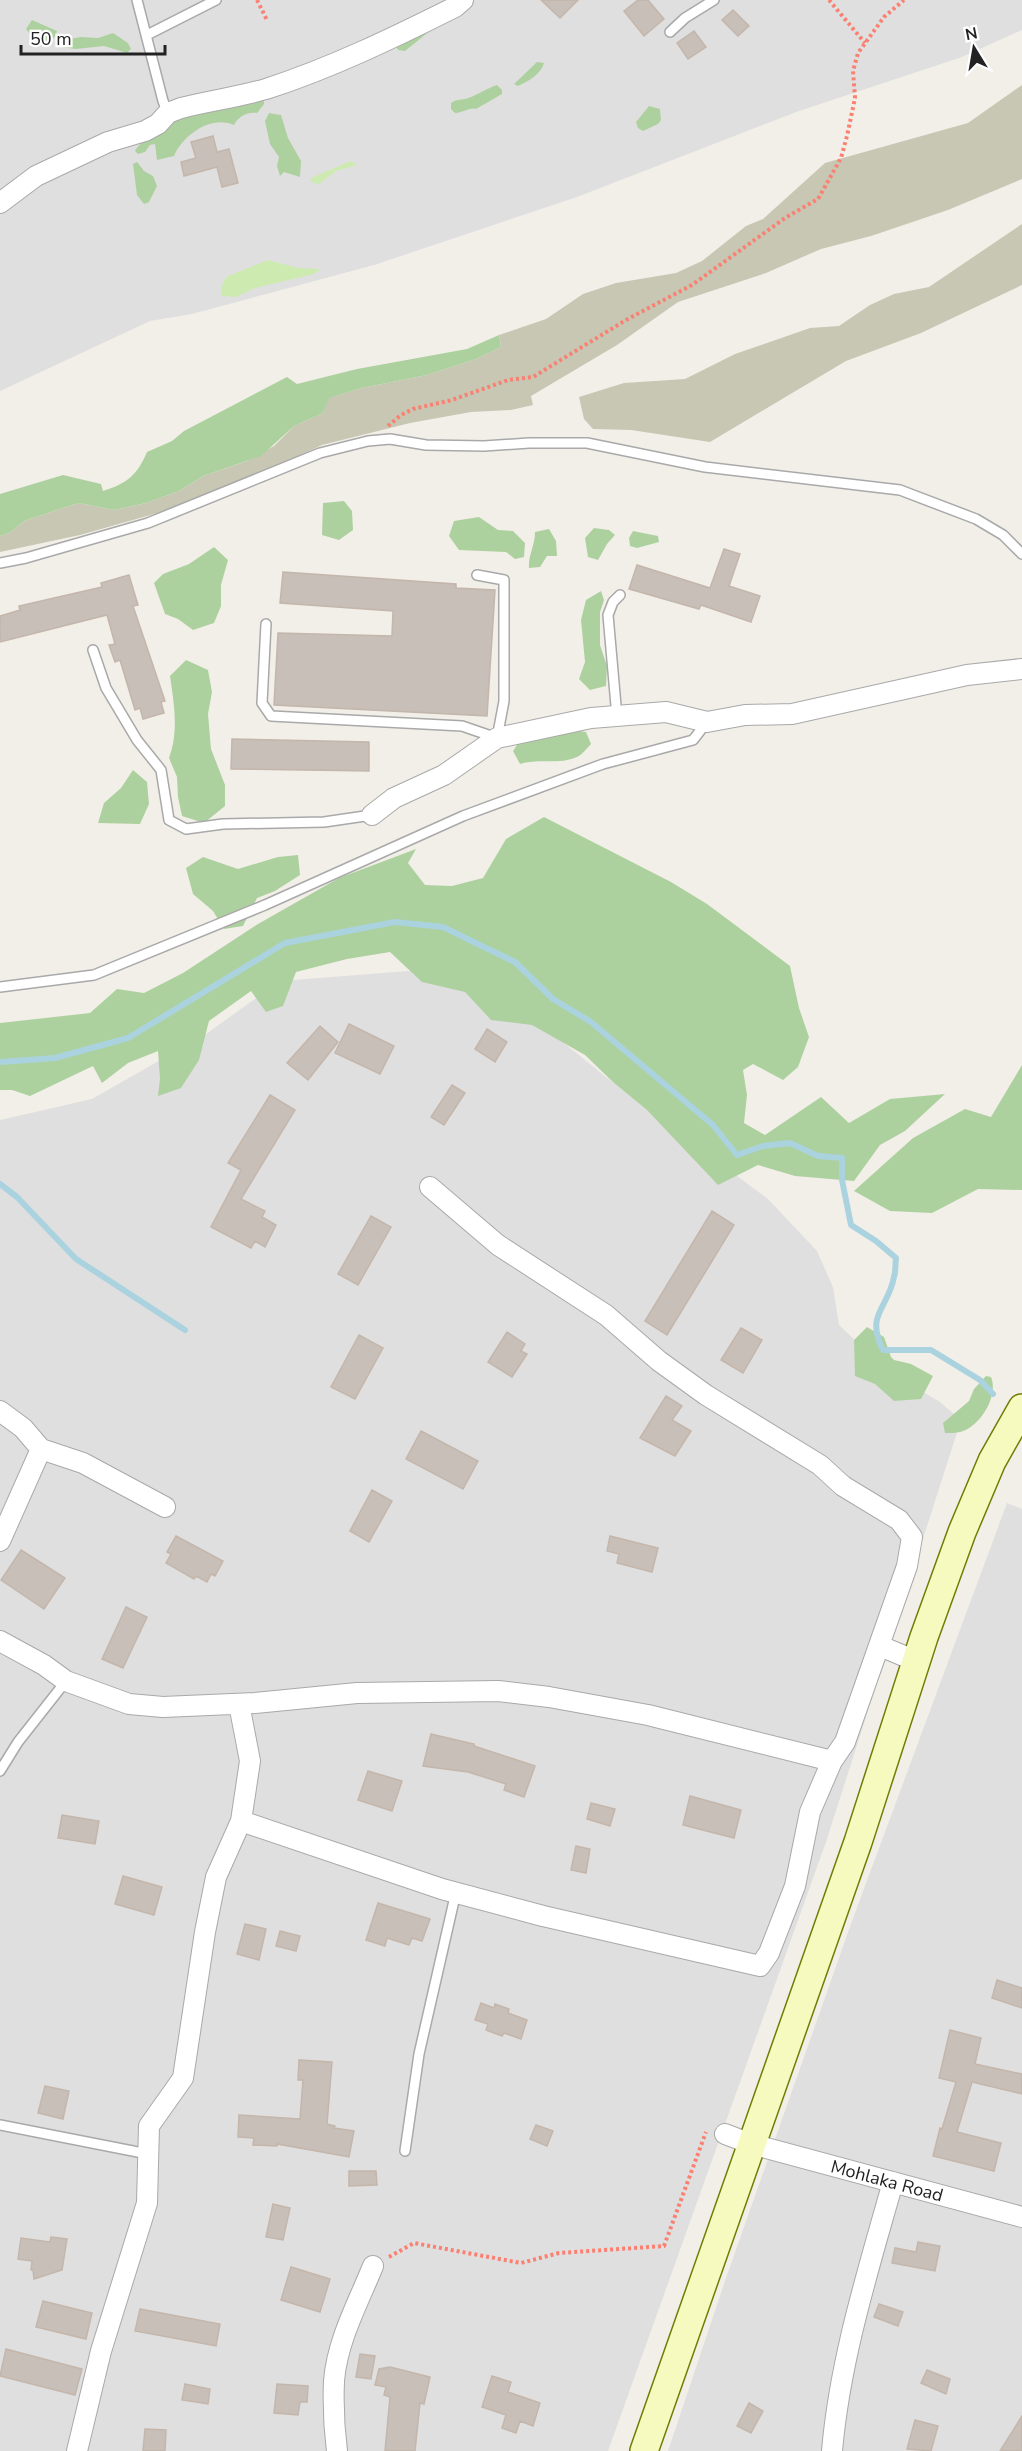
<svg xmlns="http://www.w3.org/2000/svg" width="1022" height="2451" font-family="'Nunito Sans',sans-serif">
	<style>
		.residential { fill: #e0dfdf }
		.construction { fill: #c7c7b4 }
		.grass { fill: #cdebb0 }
		.forest { fill: #add19e }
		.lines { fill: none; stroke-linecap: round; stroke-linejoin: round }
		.stream { stroke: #aad3df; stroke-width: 6 }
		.building { fill: #c7bfb8; stroke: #c4b6ab; stroke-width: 1.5 }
		.service-casing { stroke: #a9a9a9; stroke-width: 12 }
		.minor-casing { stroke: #a9a9a9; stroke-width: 22 }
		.secondary-casing { stroke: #707d05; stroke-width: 30 }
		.path { stroke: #fa8072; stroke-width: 4; stroke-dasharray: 3 3; stroke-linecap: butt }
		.service { stroke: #fff; stroke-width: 9 }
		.minor { stroke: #fff; stroke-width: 20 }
		.secondary { stroke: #f7fabf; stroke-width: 27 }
		.labels { text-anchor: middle; stroke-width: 6; stroke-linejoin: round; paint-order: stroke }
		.street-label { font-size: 18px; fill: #222; stroke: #fff }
	</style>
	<rect width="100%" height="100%" fill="#f2efe9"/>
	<path class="residential" d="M0,0H1022V30L962,57L799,111L577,197L374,265L192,314L150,321L0,391Z
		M447,968L508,998L641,1105L768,1199L817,1251L833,1287L839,1325L886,1370L940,1402L961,1420L826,1842L608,2451H0V1120L92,1099L206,1034L280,981Z
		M1007,1503L1022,1509V2451H668L726,2278L852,1921Z"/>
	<path class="construction" d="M1022,85V179L948,210L871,236L821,249L766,273L678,302L617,345L531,396L533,405L511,410L471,412L410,423L322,445L200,501L80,535L0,552V536L9,533L24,521L72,505L79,503L114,510L146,503L179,491L203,476L247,461L274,446L294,426L323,413L328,398L362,388L427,375L476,359L501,347L499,335L546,319L583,294L616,283L676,273L702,261L746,226L763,219L825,163L968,123Z
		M1022,224V285L921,333L846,361L710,442L631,430L593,429L584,419L579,397L624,383L685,379L735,354L810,328L839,326L870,305L894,294L929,287Z"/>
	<path class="grass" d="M351,161L357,165L336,171L319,184L311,182V178Z
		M268,260L298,268L321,269L314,274L255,288L236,297L222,296L221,288L226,277Z"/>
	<path class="forest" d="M32,20L57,31L55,37L45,42L31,35L26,29Z
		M436,26L405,51L398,50L396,46Z
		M113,33L128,43L131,49L127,53L104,46L76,49L62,47L57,41L81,37L98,38Z
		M537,62L544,63C541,74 529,81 518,86L514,84Z
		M497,85L502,90V94L476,109C469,107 463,113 455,113L451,109V103C457,99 459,100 465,99C474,97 487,88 497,85Z
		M252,97L264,98V104L257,113C247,112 239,116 234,125C211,115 183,135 174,156L157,160L155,144L150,145L145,152L138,154L135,151C144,135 163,135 173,122L211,108L232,107Z
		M649,106L660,109L661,120L658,124L643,131L638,128L636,122Z
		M269,113L281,115L288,138L301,161L300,177L284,172L280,176L277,166L279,157L270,144L265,121Z
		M137,162L144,171L153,176L157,186L149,202L144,204L137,195L133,164Z
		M499,335L501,347L476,359L427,375L362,388L329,398L323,413L294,426L261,456L203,476L179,491L146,503L114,510L79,503L72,505L24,521L9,533L0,536V494L63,475L101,484L103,491C128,483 137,475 147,452L172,441L184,431L287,377L297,384L357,369L467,349Z
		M344,501L352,511L353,530L339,540L322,535L323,503Z
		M479,517L498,530L513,531L525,543L524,557L515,559L506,552L459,550L449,536L454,521Z
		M594,528L609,530L615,535L607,544L598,560L588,557L585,538Z
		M549,529L556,541L557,556H547L540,567L529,568C528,555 535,546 535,532Z
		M633,531L658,536L659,542L637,548L630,546L629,538Z
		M214,547L228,560L221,585V606L214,623L193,630L178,619L165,614L154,583L163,574L189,564Z
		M601,591L604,600L600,612V645L607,666L606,686L590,690L579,679L585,662L581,620L586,600Z
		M186,660L208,670L212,692L208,714L211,749L225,785V806L204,823L182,816L178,797L177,777L169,758C179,731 174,704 170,676Z
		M572,730L586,732L591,744C587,748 582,755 577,757C560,765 538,758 520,764L513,751L521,739Z
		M133,770L147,782L149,804L140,824L98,823L104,803L121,788Z
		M544,817L671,882L707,904L790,966L799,1008L809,1037L798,1067L783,1080L753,1064L743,1070L747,1095L744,1123L765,1135L821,1097L849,1123L890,1099L945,1094L905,1131L880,1145L854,1181L795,1176L758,1165L718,1185L647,1110L614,1083L585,1055L532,1025L491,1020L465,992L422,982L390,952L347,959L296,972L283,1006L266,1012L251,991L209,1021L199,1060L181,1088L158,1096L160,1079L158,1051L128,1063L102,1083L93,1066L30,1096L12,1090H0V1023L90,1013L117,989L144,993L183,973L258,924L339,878L416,849L408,863L425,885L452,886L483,878L506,839Z
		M298,855L300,875L275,891L257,898L243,926L224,929L213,911L193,894L186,868L203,857L238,869L278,857Z
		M1022,1065V1190L978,1189L932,1213L890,1211L854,1191L913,1138L965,1109L991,1117Z
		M867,1327L884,1337L891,1357L894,1360L911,1364L933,1376L921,1399L894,1401L875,1384L855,1376L854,1340Z
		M986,1376L991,1377C999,1396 980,1427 960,1432C956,1433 950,1433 945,1433L943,1423L969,1401L974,1389Z"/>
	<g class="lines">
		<path class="stream" d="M0,1062L55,1058L128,1038L285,943L395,922L443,927L515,962L553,999L591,1022L713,1125L737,1155L763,1146L790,1143L818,1156L842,1158V1180L851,1225L876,1241L896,1258C895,1264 896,1271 894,1277C888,1309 865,1314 883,1350H931L980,1380L993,1394
			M0,1184L17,1197L76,1259L185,1330"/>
	</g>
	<path class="building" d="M541,0H578L560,18Z
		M638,0H648L664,19L644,36L624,11Z
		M733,10L749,26L738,36L722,20Z
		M694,31L706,47L688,59L677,43Z
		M213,136L217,152L229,149L238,183L222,187L217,167L184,176L181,162L196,158L191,142Z
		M724,549L740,554L729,586L760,596L751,622L701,605L699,609L629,589L637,565L710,588Z
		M283,572L456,584V588L495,590L487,716L274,705L278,633L392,636L393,611L280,603Z
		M129,575L138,605L133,606L165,701L161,702L164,713L143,719L140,708L135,710L120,660L115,662L109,645L115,644L107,615L0,642V616L20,610L19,606L102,587L101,583Z
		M232,739L369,742V771L231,769Z
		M349,1024L394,1046L380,1074L335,1053Z
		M320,1026L338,1042L308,1080L287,1063Z
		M487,1029L507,1042L495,1062L475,1049Z
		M452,1085L465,1093L444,1125L431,1117Z
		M270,1095L295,1110L241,1199L265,1211L262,1217L276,1225L265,1247L255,1241L251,1248L211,1227L241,1170L228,1163Z
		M712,1211L734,1225L667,1335L645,1321Z
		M371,1216L391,1227L358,1285L338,1274Z
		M741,1328L762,1340L743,1373L721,1360Z
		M507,1332L525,1344L521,1351L527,1354L512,1377L488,1362Z
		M359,1335L383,1348L355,1399L331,1387Z
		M666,1396L682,1406L672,1420L691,1431L675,1456L640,1438Z
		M421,1431L478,1461L463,1489L406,1459Z
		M372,1490L392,1501L369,1542L350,1531Z
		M176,1536L223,1561L215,1576L211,1574L207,1582L196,1576L194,1579L166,1563L171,1554L167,1552Z
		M610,1536L658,1548L652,1572L617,1563L619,1554L607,1551Z
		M21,1550L65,1578L44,1609L1,1580Z
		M126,1607L147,1617L123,1668L102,1659Z
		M431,1734L474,1744V1746L535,1766L524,1797L504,1790L506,1784L468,1772L423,1766Z
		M368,1771L402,1781L392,1811L358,1800Z
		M690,1796L741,1810L734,1838L683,1825Z
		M591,1803L615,1809L610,1826L587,1819Z
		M62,1815L99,1821L95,1844L58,1838Z
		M576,1846L590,1849L586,1873L571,1870Z
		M123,1876L162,1887L154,1915L115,1904Z
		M378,1903L430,1919L422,1941L412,1938L409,1945L387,1938L385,1946L366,1940Z
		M245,1924L266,1929L259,1960L237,1954Z
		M280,1931L300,1936L296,1951L276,1946Z
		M997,1980L1022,1988V2008L992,1998Z
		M481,2003L494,2008L495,2004L509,2009L508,2013L527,2020L521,2039L504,2033L502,2036L486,2030L488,2024L475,2020Z
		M950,2030L981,2038L975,2064L1022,2074V2094L972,2082L957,2132L1001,2143L994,2171L933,2156L940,2128L942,2129L956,2082L939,2078Z
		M299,2060L332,2062L327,2124L335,2126L334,2128L354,2131L349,2157L277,2144V2146L253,2145L254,2138L238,2137L239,2115L300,2119L303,2080H298Z
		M45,2086L69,2091L63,2119L38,2113Z
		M536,2125L553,2131L547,2146L530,2139Z
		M349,2171H376L377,2185L349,2186Z
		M273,2204L290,2208L283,2240L266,2237Z
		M51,2237L67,2239L62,2270L34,2279L33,2270H31L32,2261L18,2259L21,2238L50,2242Z
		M918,2242L940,2246L935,2271L892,2263L895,2248L916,2252Z
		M291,2267L330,2279L320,2312L281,2300Z
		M43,2301L92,2313L86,2339L36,2327Z
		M879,2304L903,2312L898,2326L874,2317Z
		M140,2309L220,2324L216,2346L135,2331Z
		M6,2349L82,2369L75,2395L0,2376Z
		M360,2354L375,2356L371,2379L356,2377Z
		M390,2367L430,2377L424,2404L420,2403L415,2451H385L390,2397L384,2395L386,2387L375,2385L379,2369Z
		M927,2370L950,2379L946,2394L921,2383Z
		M492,2376L511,2382L508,2392L540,2403L533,2426L520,2421L516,2433L502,2428L506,2415L482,2407Z
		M185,2384L210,2389L208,2404L182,2400Z
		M277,2384L308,2386L307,2402H300L298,2415L274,2413Z
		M749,2403L763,2411L751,2433L737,2426Z
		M1022,2416V2451H1000Z
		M915,2420L938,2426L931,2451L907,2449Z
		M145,2429L166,2430L165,2451H143Z"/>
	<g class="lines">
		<g class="service-casing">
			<path id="service" d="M137,0L163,101L168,113
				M670,32L685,18L714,0
				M147,35L216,0
				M0,563L26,558L148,523L320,453L368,441L390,439L426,445L484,446L529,443H587L705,467L900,490L976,519L1003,535L1022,554
				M266,624L262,703L271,716L462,726L497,738L504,701V580L477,575
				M93,650L106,688L137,740L161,770L169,820L186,829L223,824L324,822L372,815
				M617,717L608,615L613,602L620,595
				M0,987L94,975L265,905L463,816L603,764L693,740L707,722
				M0,1771L18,1742L66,1681
				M0,2125L148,2154
				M405,2151L419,2054L456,1892"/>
		</g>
		<g class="minor-casing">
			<path id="minor" d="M0,203L36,176L108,142L145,131L158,124L168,113L181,108C209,101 238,97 266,89C331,68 393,38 455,7L463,0
				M372,815L394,798L444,775L497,738L591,718L666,712L707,722L745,715L792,714L967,675L1022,669
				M0,1411L23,1428L41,1449L83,1463L165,1507
				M0,1541L41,1449
				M0,1641L44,1665L66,1681L129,1704L163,1707L255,1703L357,1693L498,1691L549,1697L648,1715L832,1761
				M880,1646L916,1661
				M241,1821L442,1889L543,1916L760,1966L769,1953L795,1886L810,1812L832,1761L845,1742L907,1566L912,1537L899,1520L843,1486L820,1465L706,1395L659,1361L606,1315L498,1245L430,1187
				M725,2134L751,2144L1022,2217
				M77,2451L101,2351L147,2203L149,2126L183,2078L205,1932L216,1877L241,1821L250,1761L239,1704
				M337,2451C334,2428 333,2405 334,2381C337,2341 358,2303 373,2266
				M832,2451C840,2359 868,2271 893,2182"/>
		</g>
		<g class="secondary-casing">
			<path id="secondary" d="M644,2451L858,1842L924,1637L962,1532L992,1461L1022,1408"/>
		</g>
		<path class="path" d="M257,0L267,20
			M829,0L865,43
			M388,426L401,415L413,409L452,400L508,380L533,377L626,320L692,285L785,218L818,199L841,158L847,136L855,98L853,71L858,53L884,17L904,0
			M389,2257L414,2243L521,2263L559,2253L664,2246L706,2132"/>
		<use href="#service" class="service"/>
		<use href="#minor" class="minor"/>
		<use href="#secondary" class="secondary"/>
	</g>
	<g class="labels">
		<g class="street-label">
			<text transform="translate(887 2181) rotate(15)" y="6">Mohlaka Road</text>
		</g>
	</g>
	<g transform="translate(974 48) rotate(349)" stroke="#ffffff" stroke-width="4.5" paint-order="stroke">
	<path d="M0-4.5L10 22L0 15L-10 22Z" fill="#222222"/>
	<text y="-9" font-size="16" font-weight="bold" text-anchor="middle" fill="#222222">N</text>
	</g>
	<path d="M21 45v9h144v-9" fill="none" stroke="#222222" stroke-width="3"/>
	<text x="30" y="45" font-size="18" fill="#222222" stroke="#ffffff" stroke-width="4.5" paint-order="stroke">50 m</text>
</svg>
